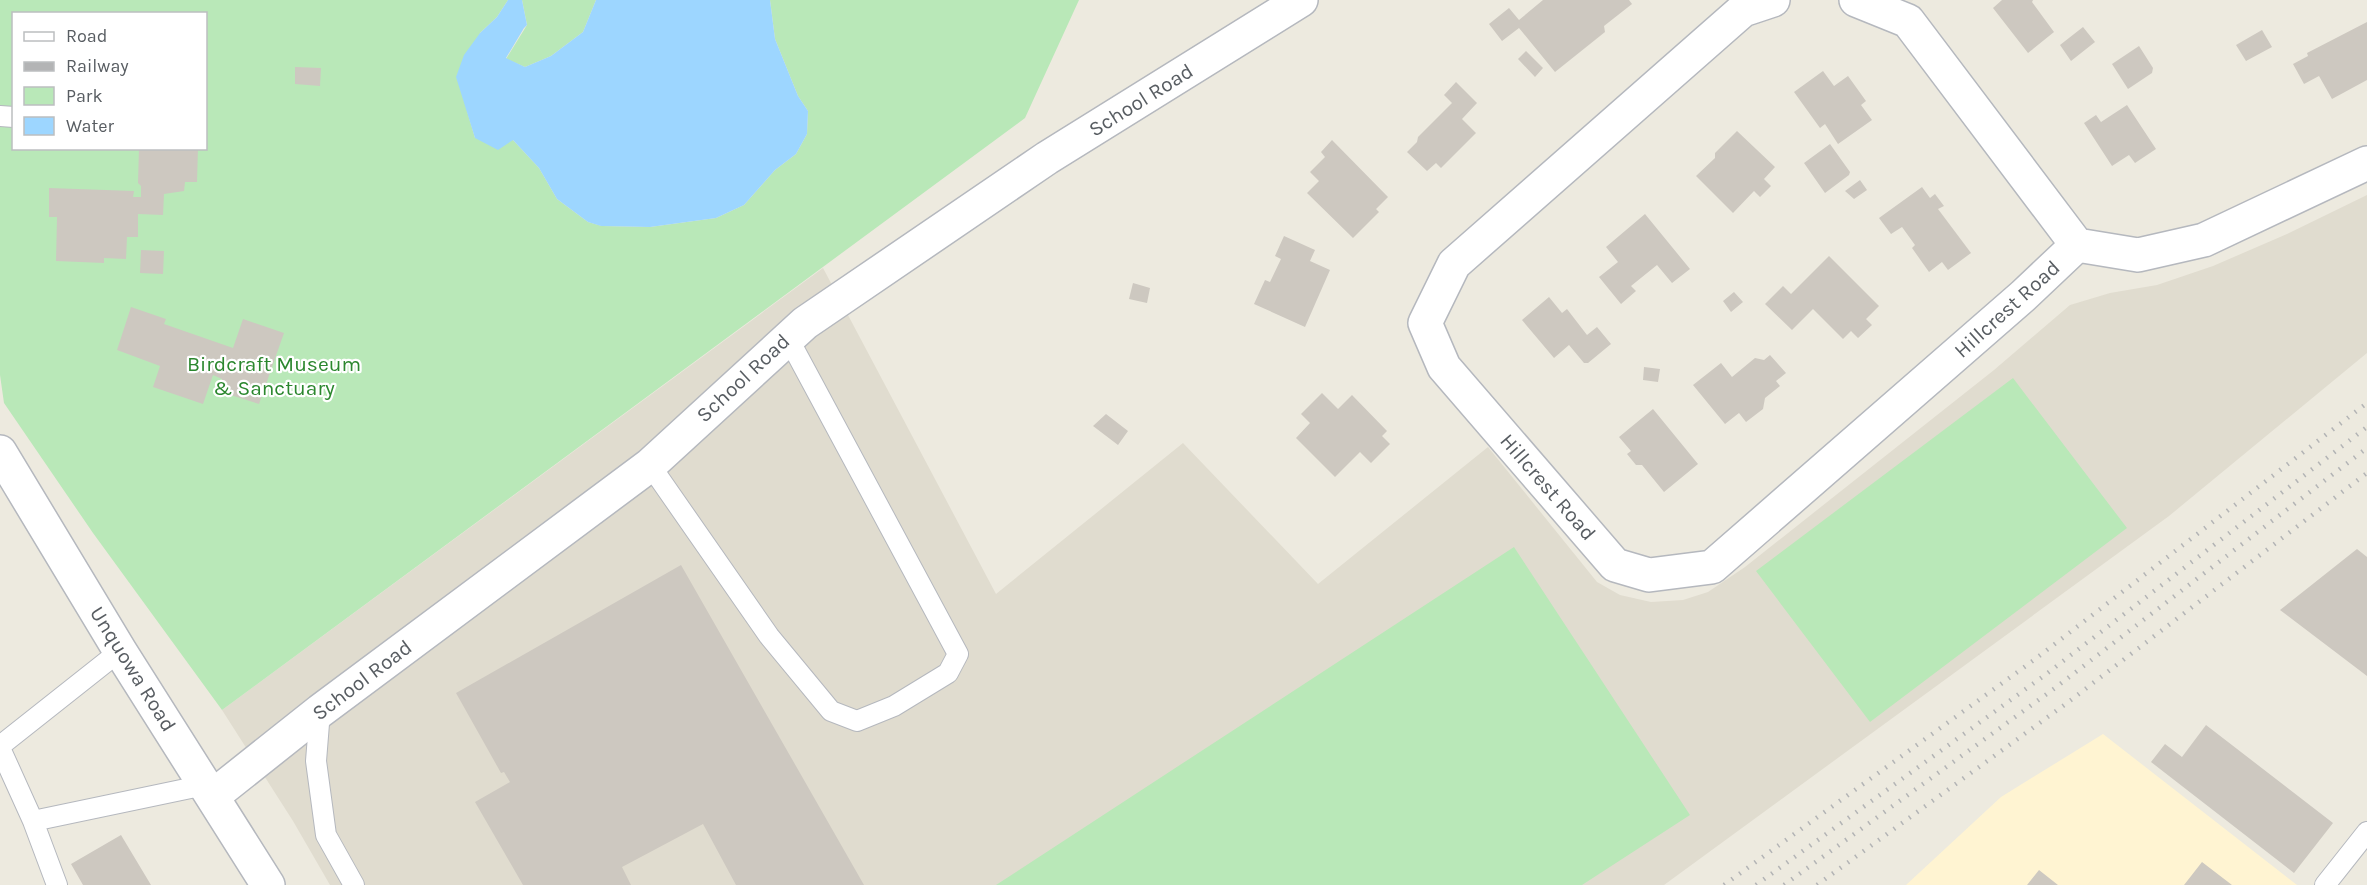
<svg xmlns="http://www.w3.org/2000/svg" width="2367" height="885" font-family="Karla,sans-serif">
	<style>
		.commercial { fill: #fff4d2 }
		.education { fill: #e0dccf }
		.green { fill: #b9e8b8; fill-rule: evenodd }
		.water { fill: #9dd6ff }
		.building { fill: #cdc8c0 }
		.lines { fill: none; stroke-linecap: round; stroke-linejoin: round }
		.service-casing { stroke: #b5b8be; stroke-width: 22 }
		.minor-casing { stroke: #b5b8be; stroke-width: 36 }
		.tertiary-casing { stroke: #b5b8be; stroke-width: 36 }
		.service { stroke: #fff; stroke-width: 20 }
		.minor { stroke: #fff; stroke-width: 33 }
		.tertiary { stroke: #fff; stroke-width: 33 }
		.rail { stroke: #b3b4b5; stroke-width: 4.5; stroke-dasharray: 1.5 8; stroke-linecap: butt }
		.labels { text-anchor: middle; stroke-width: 4.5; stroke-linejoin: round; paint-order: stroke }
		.street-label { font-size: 21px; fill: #585d62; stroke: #fff }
		.park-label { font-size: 21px; fill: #2b872e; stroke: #fff }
	</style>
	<rect width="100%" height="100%" fill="#edeadf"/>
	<path class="commercial" d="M2103,734L2297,885H1906L2001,797Z"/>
	<path class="education" d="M2367,195V353L2169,516L1664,885H330L293,821L222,710L823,268L996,594L1183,443L1318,584L1488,447L1597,582L1620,595L1651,602L1683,600L1708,592L1745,567L1994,370L2070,305L2110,293L2157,285L2213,266L2287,234Z"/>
	<path class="green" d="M0,0H508L497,17L480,33L467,111L475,138L513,140L539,168L557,199L588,222L602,226L650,227L716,218L744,205L775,170L796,154L807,134L808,111L798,96L775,39L770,0H1079L1025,118L222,710L93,533L4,403L0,375ZM14,14H206V148H14Z
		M522,0H596L583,32L551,56L525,67L506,59L527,25Z
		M2013,378L2127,528L1870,722L1756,571Z
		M1514,547L1690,815L1582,885H996Z"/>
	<path class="water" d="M508,0H522L527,25L524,28L506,58L525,67L551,56L583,32L596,0H770L775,39L798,96L808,111L807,134L796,154L775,170L744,205L716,218L650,227L601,226L588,222L557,199L539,168L513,140L498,150L475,138L456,77L464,55L480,33L497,17Z"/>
	<path class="building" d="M1543,0H1629L1632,4L1604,26L1605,32L1555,72L1519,28L1502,41L1489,24L1509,8L1519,20Z
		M2002,0H2033L2032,2L2054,32L2028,53L1993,8Z
		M2367,22V80L2332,99L2319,76L2304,84L2293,64L2308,56L2307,53Z
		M2083,27L2095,42L2071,61L2060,45Z
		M2262,30L2272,47L2246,61L2236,45Z
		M2139,46L2153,68L2152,73L2128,89L2112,64Z
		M1526,51L1543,68L1535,77L1518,59Z
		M295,67L321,68L320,86L295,84Z
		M1823,71L1834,86L1848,76L1866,101L1861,105L1872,120L1838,144L1825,124L1820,128L1794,92Z
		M1456,82L1477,103L1462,119L1476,133L1441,168L1436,163L1427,171L1407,152L1417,142L1418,137L1452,103L1444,95Z
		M2127,105L2156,149L2135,163L2129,155L2112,166L2084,123L2096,115L2101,122Z
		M1737,131L1775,167L1764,179L1771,186L1760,197L1754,191L1733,213L1696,176L1715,158V153Z
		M1332,140L1388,197L1376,209L1379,212L1353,238L1307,193L1319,181L1310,172L1325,157L1321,152Z
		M1830,144L1850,172L1849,175L1825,193L1804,163Z
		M139,148H198L197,182H185L184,191L164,194L163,215L138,214V237H127L126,259L104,258V263L56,261L57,217H49V188L134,191L133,197H141V186L138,183Z
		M1860,180L1867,190L1854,199L1845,191Z
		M1922,187L1930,198L1935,194L1944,206L1938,209L1971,253L1948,270L1942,262L1929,272L1912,248L1915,245L1902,227L1891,234L1879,218Z
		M1645,214L1690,269L1672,283L1657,265L1631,286L1636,291L1621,304L1599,277L1618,262L1606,247Z
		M1284,236L1315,250L1310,261L1330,270L1305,327L1254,304L1265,280L1270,282L1281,259L1275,256Z
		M141,250L164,251L163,274L140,273Z
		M1829,256L1879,306L1866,319L1872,325L1858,338L1851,331L1843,339L1813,309L1792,330L1765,304L1783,286L1791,294Z
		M1133,283L1150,288L1147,303L1129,299Z
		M1734,292L1743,302L1731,312L1723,301Z
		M1549,297L1562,313L1567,309L1587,335L1597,327L1611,344L1588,363H1584L1569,345L1554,358L1522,320Z
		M131,307L166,319L164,324L233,348L243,319L284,333L259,404L218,391L222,379L213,375L203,404L153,387L160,366L117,350Z
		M1770,355L1786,373L1776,381L1780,386L1765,398L1763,409L1746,422L1739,413L1725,424L1693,385L1721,363L1732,377L1755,358L1764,360Z
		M1644,367L1660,369L1658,382L1643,380Z
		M1322,393L1338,409L1352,395L1387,431L1382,436L1390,444L1371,463L1360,452L1335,477L1296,438L1310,423L1301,414Z
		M1653,409L1698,464L1664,492L1642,465H1636L1627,454L1631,451L1619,437Z
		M1106,414L1128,431L1118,445L1093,426Z
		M2357,549L2367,557V676L2280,610Z
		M681,565L864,885H736L703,824L622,867L631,885H523L475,802L510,782L504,772L501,773L456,693Z
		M2206,725L2333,823L2294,873L2151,762L2165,744L2182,757Z
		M121,835L151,885H83L71,864Z
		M2202,862L2232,885H2184Z
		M2039,870L2058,885H2027Z"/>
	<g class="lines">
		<g class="service-casing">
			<path id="service" d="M0,116L14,117
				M650,465L769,636L831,711L857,721L894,706L948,673L958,654L787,336
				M320,711L316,761L326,835L354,885
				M0,746L120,651
				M0,748L33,821L57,885
				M33,821L205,785
				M2325,885L2367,832"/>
		</g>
		<g class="minor-casing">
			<path id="minor" d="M1773,0L1743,10L1454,264L1425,323L1444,367L1615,565L1649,575L1712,567L2023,296L2077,245L1908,21L1856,0
				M2077,245L2138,255L2204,240L2367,163
				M213,796L320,711L650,465L805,323L1047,158L1301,0"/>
		</g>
		<g class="tertiary-casing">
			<path id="tertiary" d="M0,452L120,651L268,885"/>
		</g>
		<use href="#service" class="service"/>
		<use href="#minor" class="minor"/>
		<use href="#tertiary" class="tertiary"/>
		<path class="rail" d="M1724,885L2034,660L2367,403
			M1756,885L2045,675L2367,427
			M1784,885L2055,688L2367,448
			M1817,885L2067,703L2367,473"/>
	</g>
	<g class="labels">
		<g class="street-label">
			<text transform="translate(1141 100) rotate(-32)" y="7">School Road</text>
			<text transform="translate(2007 309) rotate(-42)" y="7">Hillcrest Road</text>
			<text transform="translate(743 378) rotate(-43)" y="7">School Road</text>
			<text transform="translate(1548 487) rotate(49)" y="7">Hillcrest Road</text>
			<text transform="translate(133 669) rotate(58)" y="7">Unquowa Road</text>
			<text transform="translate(362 680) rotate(-37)" y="7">School Road</text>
		</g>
		<g class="park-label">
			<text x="274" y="371">Birdcraft Museum<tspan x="274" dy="24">&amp; Sanctuary</tspan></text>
		</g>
	</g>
	<rect x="12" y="12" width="195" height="138" fill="#ffffff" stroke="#bcbec0" stroke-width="1.5"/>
	<rect x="24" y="32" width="30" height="9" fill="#ffffff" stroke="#bcbec0" stroke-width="1.5"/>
	<text x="66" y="42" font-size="18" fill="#585d62">Road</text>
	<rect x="24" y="62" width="30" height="9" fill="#b3b4b5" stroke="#bcbec0" stroke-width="1.5"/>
	<text x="66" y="72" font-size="18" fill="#585d62">Railway</text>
	<rect x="24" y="87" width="30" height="18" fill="#b9e8b8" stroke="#bcbec0" stroke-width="1.5"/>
	<text x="66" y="102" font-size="18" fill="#585d62">Park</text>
	<rect x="24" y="117" width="30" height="18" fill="#9dd6ff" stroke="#bcbec0" stroke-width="1.5"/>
	<text x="66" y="132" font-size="18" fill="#585d62">Water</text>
</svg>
